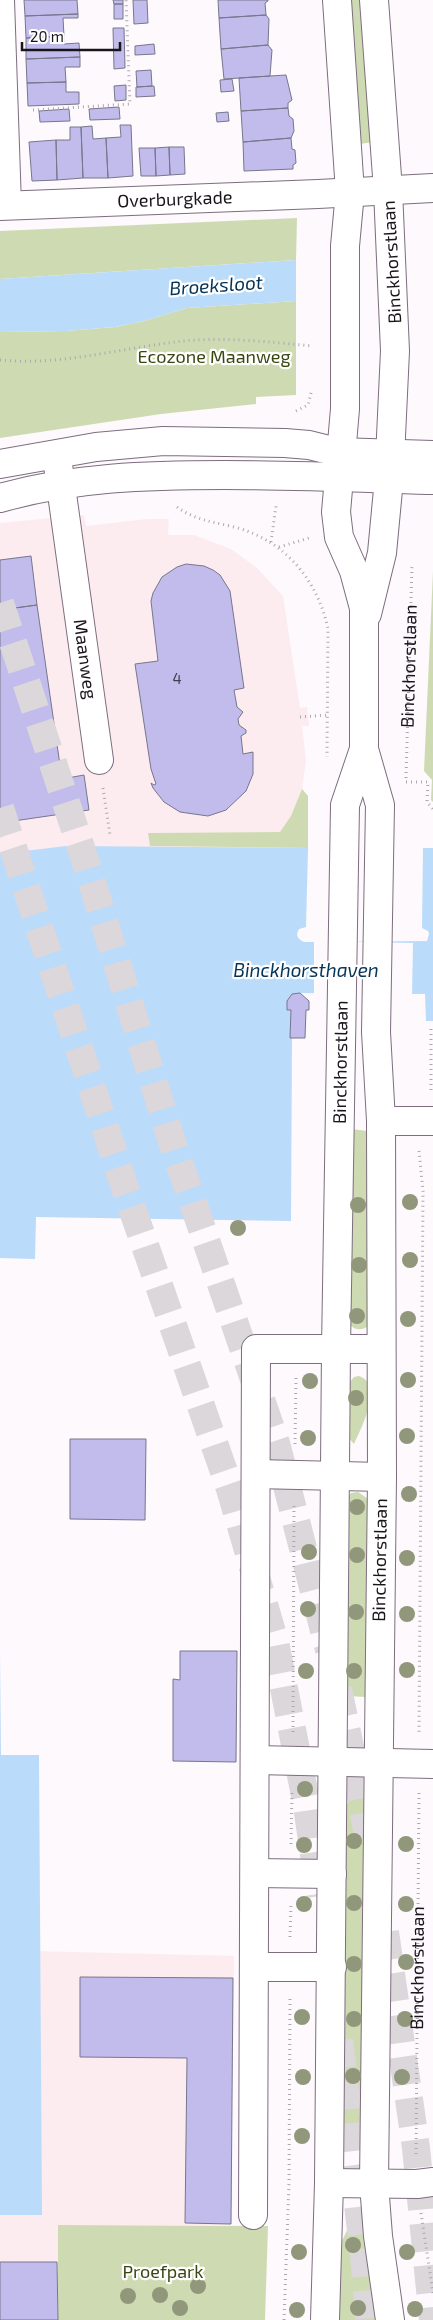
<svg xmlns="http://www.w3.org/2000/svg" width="433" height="2320" font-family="'Exo 2',sans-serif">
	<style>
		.commercial { fill: #fcecef }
		.green { fill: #cedbb2 }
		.water { fill: #bbdbfa }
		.pier { fill: #fdf9fd }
		.building { fill: #c1bcec; stroke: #78768c }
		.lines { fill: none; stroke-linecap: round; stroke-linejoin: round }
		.major-tunnel { stroke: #dbd7db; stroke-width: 28; stroke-dasharray: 28 14; stroke-linecap: butt }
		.minor-casing { stroke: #7d6d7e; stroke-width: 30 }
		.path { stroke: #ada8ad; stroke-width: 3; stroke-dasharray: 1 4; stroke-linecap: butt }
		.minor { stroke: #fff; stroke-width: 28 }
		.tree { fill: #91977a }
		.labels { text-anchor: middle; stroke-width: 4.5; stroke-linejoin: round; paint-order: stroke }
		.number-label { font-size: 15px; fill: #443e4f }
		.street-label { font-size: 18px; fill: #1a141b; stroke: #fff }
		.park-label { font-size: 18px; fill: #39460f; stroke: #fff }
		.water-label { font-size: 19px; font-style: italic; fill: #053457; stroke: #fff }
	</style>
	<rect width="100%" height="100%" fill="#fdf9fd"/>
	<path class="commercial" d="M84,515L86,526L147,519H169L168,535H194L231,549L257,568L283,596L300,708L307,707L309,726H302L306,761L302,789L308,796V848L301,856L0,874V523Z
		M33,1951L234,1956L231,2225H58V2320H0V2208Z"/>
	<path class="green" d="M349,0H365L375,142L359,144Z
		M297,218L296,260L0,279V231Z
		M296,301V395L256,397V404L161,414L0,438V332L66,331L115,327L144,321L187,308Z
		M433,571V802L431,800L432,780L424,771Z
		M302,789L308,796V848L150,846L148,833L280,832L291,816Z
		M352,1129L367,1131L370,1176L368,1326C362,1331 355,1330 350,1325Z
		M359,1376C384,1384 361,1429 354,1444L348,1437L349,1383L354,1377Z
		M358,1492L368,1499L367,1697L345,1696L347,1498L351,1493Z
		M360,1777L366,1782L365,2139H341L344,1810Z
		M357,2208L364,2212L381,2320H336L338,2250Z
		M58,2225L268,2226L265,2320H58Z"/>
	<path class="water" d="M296,260V274L433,263V276L296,288V301L187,308L144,321L115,327L66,331L0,332V279Z
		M66,846L308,848L306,927L299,929C295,936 298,939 304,942L427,941L429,934L428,931L422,928L423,848H433V1021H426L425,994L296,993C287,996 287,1001 287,1010H291L292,1038L291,1221L36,1217L35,1259L0,1258V854Z
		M0,1652L1,1755H39L42,2215H0Z"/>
	<path class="pier" d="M433,262V277L296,289V273Z
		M314,941L413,943L412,995L314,994Z"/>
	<path class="building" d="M24,0H77L78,14L25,16Z
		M113,0H123V4H114Z
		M133,0H147L148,23L134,24Z
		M218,0H268V1L265,3L266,15L219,18Z
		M114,4H123V19H114Z
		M78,14V18H63L64,36L26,38L25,16Z
		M266,15L269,19L268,45L221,49L219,18Z
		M113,28H124L125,68L114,69Z
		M64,36V44L79,43L80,57L26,59V38Z
		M154,44L155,54L135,55V46Z
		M268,45L272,50L270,76L224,79L221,49Z
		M80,57V67H65L66,82L27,83L26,59Z
		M151,70L152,86L137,87L136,71Z
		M286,75L292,100L288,103V108L241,111L239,78Z
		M232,79L234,91L221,92L220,80Z
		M66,82V92H79V104L28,106L27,83Z
		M126,85V100L115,101L114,86Z
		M154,86L155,96L136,97V87Z
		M119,107L120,119L90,120L89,109Z
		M288,108L289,116L293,119L294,131L291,138L243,142L241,111Z
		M69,109L70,121L40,122L39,111Z
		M228,112L229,121L217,122L216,113Z
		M120,125H131L133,176L108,178L106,138L121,137Z
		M92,126L93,139L106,138L108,178H83L81,127Z
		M70,127H81L83,178L57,180L56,140H70Z
		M291,138L292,149L295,150L296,163L293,165V169L244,171L243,142Z
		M56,140L57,180L32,181L29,142Z
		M169,147H184L185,174L170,175Z
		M169,147L170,175L156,176L155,148Z
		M139,148H155L156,176H141Z
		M31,556L37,605L0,610V560Z
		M186,564L204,566L213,570L220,575L230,591L244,688L234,690L237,707L243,712L238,719L239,725L246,730V733L241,736L243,754L253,752V774L246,791L226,810L208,816L180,812L164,802L153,788L151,783L154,785L156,784L151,769L135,664L158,661L151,601L153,593L162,577L177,567Z
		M37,605L62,779L84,775L89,810L0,823V610Z
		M300,993L309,1001V1010H306L305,1038H290L291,1010H287V1001L292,994Z
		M70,1439H146L145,1520L70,1519Z
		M180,1651H237L236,1762L173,1761V1679L180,1680Z
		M80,1977L233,1978L231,2224L185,2223L187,2058L80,2057Z
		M0,2262H57L58,2320H0Z"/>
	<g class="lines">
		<path class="major-tunnel" d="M0,603L87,866L172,1142L276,1443L329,1650
			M0,808L125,1188L230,1489L275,1642L307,1806L320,1896
			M338,1689L371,1848
			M385,1932L416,2148L433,2320
			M339,2040L365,2265L369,2320"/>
		<g class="minor-casing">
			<g id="minor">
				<path d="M0,0L7,205"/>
				<path d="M337,0L350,192L345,246V409L336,512L339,537L354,571L364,608V749L380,805L376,1032L381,1121L382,1477L374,2184L378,2236L390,2320"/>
				<path id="s3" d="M0,206L318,194L433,188"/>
				<path d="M0,464L96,447L163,441L285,443L309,445L337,452L433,455"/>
				<path id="s4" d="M58,465L99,760"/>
				<path d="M0,498C74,477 148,475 225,475C294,475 364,478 433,480"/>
				<path d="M367,614L382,553L389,479L395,351L388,190L374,0"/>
				<path d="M381,1121H433"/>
				<path d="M256,1474L382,1477"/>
				<path d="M256,1760L433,1764"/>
				<path d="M255,1873L332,1874"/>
				<path d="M255,1967H332"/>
				<path d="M329,2183L417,2184L433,2182"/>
				<path d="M253,2215L256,1349H381"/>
				<path id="s5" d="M325,2320L329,2183L336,1348L345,805L364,749"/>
			</g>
		</g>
		<g class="path">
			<path d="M33,110L130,104L126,0"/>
			<path d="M0,360C58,366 118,349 175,342C221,336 268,342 313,346"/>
			<path d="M296,411L308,405L312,389"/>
			<path d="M177,507C196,521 216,522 238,528C286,542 318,581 328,629L327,757"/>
			<path d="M271,542L276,506"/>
			<path d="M279,547L309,538"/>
			<path d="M300,717L328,715"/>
			<path id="s1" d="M406,778L412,565"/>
			<path d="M406,782H428L427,802L433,809"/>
			<path d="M103,788L110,835"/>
			<path d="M431,1090V1026"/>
			<path d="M419,1151L423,1191L419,1734"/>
			<path d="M295,1444L296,1378"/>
			<path d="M293,1732L294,1506"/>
			<path d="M291,1844L292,1791"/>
			<path d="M290,1937L291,1903"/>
			<path id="s2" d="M416,2154L419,1793"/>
			<path d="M421,2213L433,2293"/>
			<path d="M284,2320L289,2183L290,1998"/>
		</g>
		<use href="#minor" class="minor"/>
	</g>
	<g class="tree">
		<circle cx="410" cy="1202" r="8"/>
		<circle cx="358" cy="1205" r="8"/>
		<circle cx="238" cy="1228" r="8"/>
		<circle cx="410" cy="1260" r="8"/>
		<circle cx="359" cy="1265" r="8"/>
		<circle cx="357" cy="1316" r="8"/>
		<circle cx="408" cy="1319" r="8"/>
		<circle cx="408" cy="1380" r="8"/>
		<circle cx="310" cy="1381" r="8"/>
		<circle cx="356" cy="1398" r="8"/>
		<circle cx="407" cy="1436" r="8"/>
		<circle cx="308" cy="1438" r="8"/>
		<circle cx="409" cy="1494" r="8"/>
		<circle cx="357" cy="1507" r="8"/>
		<circle cx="309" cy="1552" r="8"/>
		<circle cx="357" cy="1555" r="8"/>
		<circle cx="407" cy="1558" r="8"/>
		<circle cx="308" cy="1609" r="8"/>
		<circle cx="356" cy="1612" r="8"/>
		<circle cx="407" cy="1614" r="8"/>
		<circle cx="407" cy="1670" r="8"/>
		<circle cx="306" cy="1671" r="8"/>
		<circle cx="354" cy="1671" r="8"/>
		<circle cx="305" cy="1789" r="8"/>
		<circle cx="354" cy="1841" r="8"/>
		<circle cx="406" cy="1844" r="8"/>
		<circle cx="304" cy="1845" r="8"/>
		<circle cx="354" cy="1903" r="8"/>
		<circle cx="304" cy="1904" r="8"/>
		<circle cx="406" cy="1904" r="8"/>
		<circle cx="406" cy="1962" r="8"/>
		<circle cx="354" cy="1964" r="8"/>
		<circle cx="302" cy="2017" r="8"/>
		<circle cx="354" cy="2019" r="8"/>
		<circle cx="405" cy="2019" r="8"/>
		<circle cx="353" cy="2076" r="8"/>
		<circle cx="303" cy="2077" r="8"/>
		<circle cx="402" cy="2077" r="8"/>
		<circle cx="302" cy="2136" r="8"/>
		<circle cx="353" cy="2245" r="8"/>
		<circle cx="299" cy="2252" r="8"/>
		<circle cx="407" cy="2252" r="8"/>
		<circle cx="198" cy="2286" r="8"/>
		<circle cx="160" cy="2295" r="8"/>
		<circle cx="128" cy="2296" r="8"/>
		<circle cx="180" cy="2308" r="8"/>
		<circle cx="358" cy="2308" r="8"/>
		<circle cx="415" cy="2309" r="8"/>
		<circle cx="297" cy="2310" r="8"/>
	</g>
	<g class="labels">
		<g class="number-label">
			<text x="177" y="684">4</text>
		</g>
		<g class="street-label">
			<text dy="6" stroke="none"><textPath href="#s3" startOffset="175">Overburgkade</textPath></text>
			<text transform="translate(392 262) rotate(-93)" y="6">Binckhorstlaan</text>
			<text dy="6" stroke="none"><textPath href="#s4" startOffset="196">Maanweg</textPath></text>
			<text dy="6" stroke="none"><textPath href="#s1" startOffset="112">Binckhorstlaan</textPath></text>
			<text dy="6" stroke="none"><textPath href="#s5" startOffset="1258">Binckhorstlaan</textPath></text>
			<text transform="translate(380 1560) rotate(-89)" y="6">Binckhorstlaan</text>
			<text dy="6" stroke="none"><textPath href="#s2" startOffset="186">Binckhorstlaan</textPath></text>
		</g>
		<g class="park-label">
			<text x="214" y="363">Ecozone Maanweg</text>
			<text x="163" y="2278">Proefpark</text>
		</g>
		<g class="water-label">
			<text transform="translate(216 285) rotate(-4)" y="7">Broeksloot</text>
			<text x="306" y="977">Binckhorsthaven</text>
		</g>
	</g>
	<path d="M22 42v8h98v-8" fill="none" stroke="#1a141b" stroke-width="2.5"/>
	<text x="30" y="42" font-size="15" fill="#1a141b" stroke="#ffffff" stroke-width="4" paint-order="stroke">20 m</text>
</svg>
